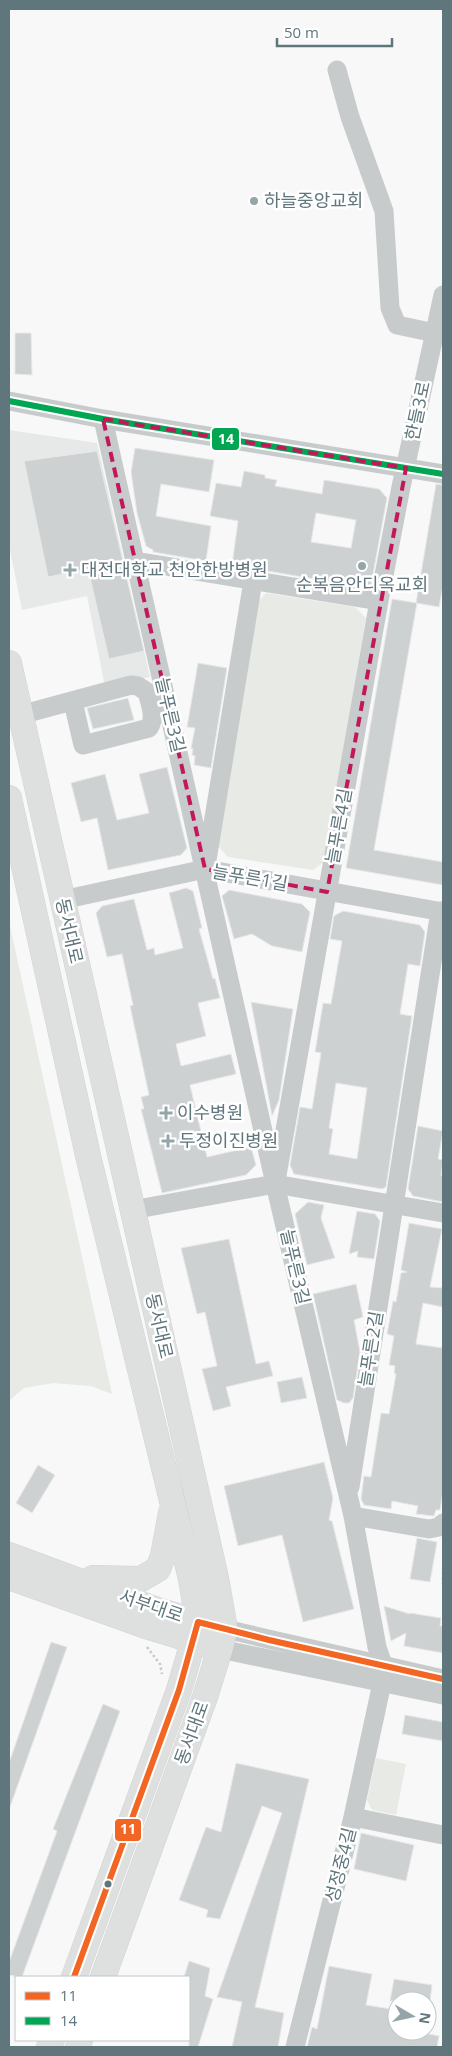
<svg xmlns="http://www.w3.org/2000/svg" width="452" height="2056" font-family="'Open Sans','Noto Sans KR',sans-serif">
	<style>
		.built { fill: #e6e9e8 }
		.green { fill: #e8eae5 }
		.building { fill: #ced1d2; stroke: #e8e8e8; fill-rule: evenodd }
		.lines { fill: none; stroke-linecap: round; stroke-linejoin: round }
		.major-casing { stroke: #d3d4d5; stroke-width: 26 }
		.path { stroke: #c8c9ca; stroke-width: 2.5; stroke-dasharray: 2.5 2.5; stroke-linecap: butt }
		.minor { stroke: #c8cbcc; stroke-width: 19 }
		.major { stroke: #dedfdf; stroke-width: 25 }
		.bus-1-casing { stroke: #fff; stroke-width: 10 }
		.bus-2-casing { stroke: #fff; stroke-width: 10 }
		.bus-1 { stroke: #f26522; stroke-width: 6 }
		.bus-2 { stroke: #00a651; stroke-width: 6 }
		.marked { fill: none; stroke: #c2185b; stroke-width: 4; stroke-dasharray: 10 6; stroke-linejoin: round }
		.poi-dot { fill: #95a4a8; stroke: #fff; stroke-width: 2 }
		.bus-dot { fill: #5f767d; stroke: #fff; stroke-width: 2 }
		.labels { text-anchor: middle; stroke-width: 5; stroke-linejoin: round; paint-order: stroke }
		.poi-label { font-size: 18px; fill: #5f767d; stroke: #fff; text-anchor: start }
		.street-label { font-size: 18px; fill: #5f767d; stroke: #fff }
		.line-badge { stroke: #fff; stroke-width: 2 }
		.badge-label { font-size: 14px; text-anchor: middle; font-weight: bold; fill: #fff }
	</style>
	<rect width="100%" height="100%" fill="#f8f8f8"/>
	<path class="built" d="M9,430L97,443L150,677L105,687L87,596L22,610L9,545Z"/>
	<path class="green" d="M266,593L355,607L366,618L324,862L313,870L228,857L217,845L258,601Z
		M9,921L112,1394L91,1386L53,1383L24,1388L9,1401Z
		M376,1758L406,1764L396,1815L372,1810L367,1800Z"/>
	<path class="building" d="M15,333H31L32,375L15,374Z
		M135,448L214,460L209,492L161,484L156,516L211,526L206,561L153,552V550L146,546L137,513L131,472Z
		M97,451L144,651L109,659L88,569L48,577L24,461Z
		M244,471L265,475V478L277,480L275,486L322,494L324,480L379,489L387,498L371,585L367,588L232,565L238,521L210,516L216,483L241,487ZM316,513L356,520L351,548L311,542Z
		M436,484L443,485V585L439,607L416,603Z
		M392,599L417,603L374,850L443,862V885L346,868Z
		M198,663L227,668L211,768L194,765L195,756L192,755L193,749L191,748L195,728L187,727Z
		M128,698L134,720L93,729L87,708Z
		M167,767L187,848L181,855L108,870L97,818L81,822L71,783L105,774L117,820L149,813L139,774Z
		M186,888L193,891L202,928L199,929L213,979L215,978L220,998L198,1003L206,1036L176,1044L181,1066L231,1054L236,1074L190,1085L207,1157L251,1147L256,1165L246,1175L162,1193L141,1109H144L141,1097L149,1095L130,1006L133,1005L122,954L107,957L96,913L102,906L134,899L147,950L154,948L155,955L183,948L169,893Z
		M229,890L302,904L310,912L302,952L272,946L252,934L234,939L222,896Z
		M343,911L420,925L425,932L420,966L408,964L400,1014L412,1016L386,1187L382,1189L294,1174L290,1165L300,1107L312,1109L321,1053L315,1052L323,1003L331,1004L342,941L330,939L334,916ZM336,1083L367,1088L357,1159L329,1154L333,1129L329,1128Z
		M251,1002L293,1009L279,1100L272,1116Z
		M418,1126L443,1131L438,1159L443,1160L441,1175L443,1176V1202L413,1196L408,1189Z
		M308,1202L324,1205L321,1218L335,1258L307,1265L295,1214Z
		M357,1211L375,1214L380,1221L374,1259L357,1257L358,1251L349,1254Z
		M409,1223L442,1229L430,1287L443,1288V1307L423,1303L416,1344L443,1348V1491L440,1510H436L434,1516L416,1514L418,1506L392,1501L391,1509L364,1505L361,1499L364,1476L371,1477L381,1413L389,1414L396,1374L394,1373L395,1366L389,1365L394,1336L387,1334L393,1301L396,1302L401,1273L407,1272L401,1270Z
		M229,1239L256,1364L269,1361L273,1376L226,1387L231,1406L213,1411L202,1369L217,1366L205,1312L197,1314L181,1248Z
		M356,1284L363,1317L354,1320L360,1352L353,1398L349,1403H344L337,1400L313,1294Z
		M302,1377L307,1398L281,1403L277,1382Z
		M324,1462L333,1498L329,1520L332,1521L354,1609L303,1622L282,1535L238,1546L224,1486Z
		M38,1465L55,1475L32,1513L16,1503Z
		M417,1538L437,1542L430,1582L410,1579Z
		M384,1606L410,1614V1613L441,1618L440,1626H443V1653L404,1646L406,1633L391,1641Z
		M51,1642L67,1647L10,1807H9V1763Z
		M103,1704L120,1711L22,1977L9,1975V1962L57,1831L53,1829Z
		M405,1715L443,1722V1741L402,1734Z
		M236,1763L309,1779L255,2007L284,2013L278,2047H232L242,2002L217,1997L282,1813L262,1806L220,1919L206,1917L208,1910L179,1900L206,1827L221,1832Z
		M361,1833L414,1845L406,1881L354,1869Z
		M189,1961L210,1968L205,1996L213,1999L198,2047H189V1977H184Z
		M329,1966L372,1974L366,2005L397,2010V2031H425L424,2033L439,2036L437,2047H307L312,2027L317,2029Z
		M394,1979L432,1985L430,2001H390Z"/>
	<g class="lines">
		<g class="major-casing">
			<path id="major" d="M9,663L216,1578L225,1629L220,1649L205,1697L103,1977
				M9,798L89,1160L191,1579L198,1622L193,1642L179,1690L74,1977
				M9,1555L157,1610L211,1626
				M9,1577L146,1626L208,1645
				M93,1578L141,1579L158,1569L163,1556L171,1513
				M49,2047L52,2040
				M78,2047L80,2040"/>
		</g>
		<path class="path" d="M443,1572V1584
			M147,1647L160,1664L162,1674"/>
		<path class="minor" d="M337,70L350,117L384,211L390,308L397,325L435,333
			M9,401L103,419L443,474
			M103,419L275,1184L353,1516L377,1647L383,1665
			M135,561L379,601
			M20,715L131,685L138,686L147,692C150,704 156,717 149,728L83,745L73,702
			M207,860L253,581
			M62,900L205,869L443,912
			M277,1175L379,601L401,487L443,295
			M132,1210L275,1184L443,1213
			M350,1487L440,911
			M353,1516L429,1529L439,1527L443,1523
			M225,1629L443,1679
			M220,1649L443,1695
			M353,1817L443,1835
			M295,2047L353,1817L382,1683"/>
		<use href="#major" class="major"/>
		<g class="bus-1-casing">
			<path id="bus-1" d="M74,1977L179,1690L198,1622L269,1640L443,1679"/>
		</g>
		<g class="bus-2-casing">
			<path id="bus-2" d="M9,401L103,419L443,474"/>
		</g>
		<use href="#bus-1" class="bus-1"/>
		<use href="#bus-2" class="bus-2"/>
	</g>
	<path class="marked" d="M103,419L406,468L327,892L205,869Z"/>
	<g class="poi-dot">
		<circle cx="254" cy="201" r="5"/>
		<circle cx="362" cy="566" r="5"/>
		<path d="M67.5 562.5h5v5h5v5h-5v5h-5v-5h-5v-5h5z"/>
		<path d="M163.5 1105.5h5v5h5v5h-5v5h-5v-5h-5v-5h5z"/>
		<path d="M165.5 1133.5h5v5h5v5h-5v5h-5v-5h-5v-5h5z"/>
	</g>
	<circle class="bus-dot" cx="108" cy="1884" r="4.5"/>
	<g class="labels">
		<g class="poi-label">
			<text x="264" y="207">하늘중앙교회</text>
			<text x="81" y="576">대전대학교 천안한방병원</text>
			<text x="362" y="591" text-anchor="middle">순복음안디옥교회</text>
			<text x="177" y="1119">이수병원</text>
			<text x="179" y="1147">두정이진병원</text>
		</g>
		<g class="street-label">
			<text transform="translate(418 411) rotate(-78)" y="6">한들3로</text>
			<text transform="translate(170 715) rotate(77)" y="6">늘푸른3길</text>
			<text transform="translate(339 826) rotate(-80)" y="6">늘푸른4길</text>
			<text transform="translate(250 878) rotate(10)" y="6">늘푸른1길</text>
			<text transform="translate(69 931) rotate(77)" y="6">동서대로</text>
			<text transform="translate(295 1267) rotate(77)" y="6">늘푸른3길</text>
			<text transform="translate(159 1326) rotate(77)" y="6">동서대로</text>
			<text transform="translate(371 1349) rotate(-81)" y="6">늘푸른2길</text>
			<text transform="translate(151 1606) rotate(19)" y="6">서부대로</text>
			<text transform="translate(192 1733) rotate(-70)" y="6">동서대로</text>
			<text transform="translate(341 1865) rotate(-76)" y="6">성정중4길</text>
		</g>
	</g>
	<g class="line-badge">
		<rect x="211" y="427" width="29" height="24" rx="5" fill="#00a651"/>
		<rect x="114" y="1818" width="28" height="24" rx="5" fill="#f26522"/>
	</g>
	<g class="badge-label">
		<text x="226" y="444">14</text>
		<text x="128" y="1834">11</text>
	</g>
	<rect width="452" height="2056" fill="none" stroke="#5f767d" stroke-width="20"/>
	<rect x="15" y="1976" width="175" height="65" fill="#ffffff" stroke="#bfc8cb"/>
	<rect x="25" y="1992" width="25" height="8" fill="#f26522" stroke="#bfc8cb"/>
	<text x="60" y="2001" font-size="15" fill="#5f767d">11</text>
	<rect x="25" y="2017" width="25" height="8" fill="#00a651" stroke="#bfc8cb"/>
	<text x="60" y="2026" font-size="15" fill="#5f767d">14</text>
	<g transform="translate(412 2016) rotate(99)"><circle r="24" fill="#ffffff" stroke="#bfc8cb"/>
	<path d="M0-4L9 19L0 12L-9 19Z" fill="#95a4a8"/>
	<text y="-8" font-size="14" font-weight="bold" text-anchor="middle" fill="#5f767d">N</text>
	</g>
	<path d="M277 38v8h115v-8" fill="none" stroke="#5f767d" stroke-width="2.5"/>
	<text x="284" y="38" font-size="15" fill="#5f767d" stroke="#ffffff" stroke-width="4" paint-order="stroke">50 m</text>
</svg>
